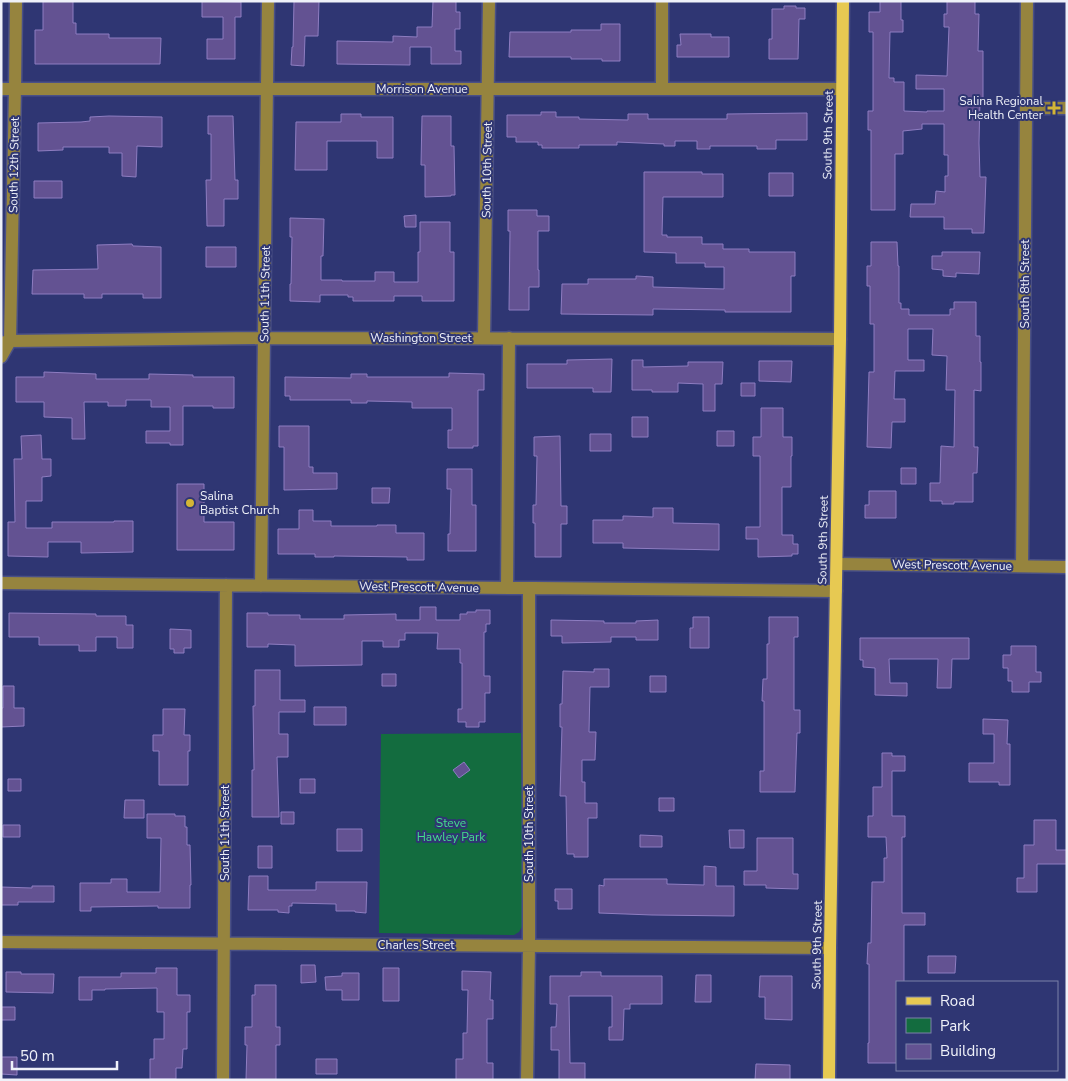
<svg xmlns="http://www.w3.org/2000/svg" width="1068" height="1081" font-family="'Nunito Sans',sans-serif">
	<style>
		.green { fill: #136c3f }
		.building { fill: #635292; stroke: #8e7dc1 }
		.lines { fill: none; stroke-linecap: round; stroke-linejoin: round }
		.minor-casing { stroke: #4a5086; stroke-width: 15 }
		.major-casing { stroke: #4a5086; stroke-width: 15 }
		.minor { stroke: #96843e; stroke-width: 12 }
		.major { stroke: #e7c952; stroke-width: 12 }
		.poi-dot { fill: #d4b535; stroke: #2f3673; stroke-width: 2 }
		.labels { text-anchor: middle; stroke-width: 4; stroke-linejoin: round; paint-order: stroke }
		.street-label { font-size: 12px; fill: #eff1f9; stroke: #2f3673 }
		.poi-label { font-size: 12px; fill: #eff1f9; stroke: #2f3673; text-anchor: end }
		.park-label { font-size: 12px; fill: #44df8b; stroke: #2f3673 }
	</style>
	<rect width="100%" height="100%" fill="#2f3673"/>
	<path class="green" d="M521,733L523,925L519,932L514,935L379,933L381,734Z"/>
	<path class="building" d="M43,1H73V23H76V34H109V38H161L160,64H35V30H43Z
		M202,1L241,2V17H235V59H207V39H223V17H202Z
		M294,1H319L318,36H305L304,66L291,65L292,47H293Z
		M433,1H456V12H460V29H455V51H461V64H431V47H410V65L337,64V41L393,42V36L417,37V27H432Z
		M880,1H901V20H903V32H890L889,78H894V82H904V111L927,112V111H944V89H916V75L947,76L949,27H944V14H947V1H975V14H979L978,51H983V99H980L979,143L980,177H986L984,233H972V229H944V217H910L911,204H935L936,191L945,192V176H948V155H944V124H922V129L903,131V154H895V210H871V130H868V111H873V32H869V12H880Z
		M784,6H796V8H805V19H799L798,59H769V39H772V9H784Z
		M601,24H620V61H602V59H571V57H509L510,32H571V30H601Z
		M680,34H711V37H729V57H677V45H681Z
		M541,112H556V117H579V119L628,120V114H648V119H727V114L807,113V140H776V149H757V146H710V149H697V141H675V146H664V144L617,142V145H579V148H542V145H538V142H516V137H507V115H541Z
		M341,114H361V117H393V158H377V141H327V170H295L296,122H341Z
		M109,116L162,117V147L137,146L136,177L122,176V153H109V147H63V150L38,151V123L81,122L90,121V117Z
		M208,116H233L235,180H238V199H224V226H207L206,180H211V134H208Z
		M422,116H451V146H454L455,195H451V196L425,197V165H421Z
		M644,172H702V174H723V197H663L662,235H667V237H702V244H723V249H749V252H795V276H791V312H725V310L653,309V315L561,314L562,284H588V279H636V276L653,277V287L724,289V267H705V263H676V253L644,252Z
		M769,173H793V196H769Z
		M34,181H62V198H34Z
		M508,210H537V216H549V231H538V270H539V287H529V310H509L510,231H508Z
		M416,215V227H405L404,216Z
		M290,218L324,219L323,256H321V280H342V281H375V272H394V282H418V252H420V222H450V252H454V301H422V296H394V301H353V297H348V295H320V302L290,301V284H291L292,237H290Z
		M871,242H897L898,266H899V303H901V309H909V315H950V309H954V302H976V336H980V362H981V391L974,390V447H978L977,473H973V502H954V504H942V501H930V483H940L941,446L954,447L955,390H946L947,356L932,355L933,329H908V360H924V371H895L894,399H905V422H892L891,448L867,447L869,372H874V324H870V286H867V266H871Z
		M132,244L133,246H134L161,247V298H143V294H102V298H84V294H32L33,270L98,269L97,245Z
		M206,247H236V267H206Z
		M942,252H980L979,274L956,273V277L943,276V270L932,269V256H942Z
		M612,359L611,392H593V388H527V364H567V360Z
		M632,360H643V367L688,366V362H723L722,384H715V411H703V384L678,383V392H652V390H632Z
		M759,361H792L791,382L759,381Z
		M44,372L96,374V379H149V374L193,375V377H234V408H213V406H183V445H170V443H146V431H170V407H151V400H126V406H108V402H84L85,439H72V418L44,417V402H16V377H44Z
		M449,373L484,374V390H478V446H473V448H448V430H452V408H412V402L367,401V403H351V400H290V396H285V377L351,378V374H367V377H449Z
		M741,383H755V396H741Z
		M761,408H783V437H792V456H791V487H782V535H793V544H798V554H792V556L758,557V539H746V527H760V456H753V437H761Z
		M632,417H648V437H632Z
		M279,426H309V467H313V473H337V489L284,490V447H279Z
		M717,431H734V446H717Z
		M590,434H611V451H590Z
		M41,435L42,459H51V476L42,477V501H26V528H52V522H114V521H133V552L81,553V542H48V557L8,556V522H15L14,459H22L21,436Z
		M560,436L561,506H567V524H561V557H535V523H533V505H536L537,456H534V437Z
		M901,468H916V484H901Z
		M447,469H472V505H476V551H448V534H450L451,489H447Z
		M177,484H204V522H234V550H177Z
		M372,488H390L389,503H372Z
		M869,491H896V518H865V505H869Z
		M653,508H673V523L719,524V550L623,548V543H593V520H623V516L653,517Z
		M299,510H313V521H331V526H377V525H396V533H424V560H407V557L334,556V557H315V554H278V529H299Z
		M420,607H436V620H460V614H467V612H476V610H490V624H486V632H484V676H490V693H485V722H479V727H466V722H458V709H462V663H460V649H437L438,633H405V640H399V647H383V641H362V665L295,666V645L268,644V647H247V613H268V615H300V619H344V615L396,614V620H420Z
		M9,613L96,614V616H126V625H133V648H117V637H96V651H79V645H39V637H9Z
		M693,617H709V648H690V628H693Z
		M769,617H798V637H794V710H800V733H797L795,792H760V771H764V701H762L763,679H767V644H769Z
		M551,620L604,621V623H636V621L658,620V640H636V637H611V642L562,643V636H551Z
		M170,629L191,630V648H184V653H174V649H170Z
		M860,638H969V659H952L951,688H937L938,659H889L890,683H907V696L875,695V668L863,667V660H860Z
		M1011,646H1036V672H1041V682H1029V692H1012V681H1008V668H1003V655H1011Z
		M594,669H609V687H590L589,732H596L595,760H582V782H585V803H597V818H588V857H574V854H567L566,796H560L562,727H560V704H562L563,671L594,672Z
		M255,670H280V700H305V712H279V734H288V757H277L279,817H252V770H254L253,706H255Z
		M382,674H396V686H382Z
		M650,676H666V692H650Z
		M3,686H14V708H24V726L1,727V708H3Z
		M314,707H346V725H314Z
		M163,709H185L184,735H190V751H188V785H159V751H153V735H163Z
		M983,719L1008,720L1007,744H1010V785H999V782H969V763H994V734H983Z
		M882,753H892V756H905V771H892V816H905V837H902V913H925V925H904V982H897V1063H868V1043H869V964H867L868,943H871L872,882H884V858H887L886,837H868V816H873V787H882Z
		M464,762L470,770L459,778L453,770Z
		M8,779H21V791H8Z
		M300,779H315V793H300Z
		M659,798H674V811H659Z
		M125,800H144V818H124Z
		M281,812H294V824H281Z
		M147,814H175V816H185V827H187V845H190L191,885H190V908H158V906L91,907V911H80V883H111V879H127V892H160L161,838H147Z
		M1034,820H1056V850H1067V864H1037V892H1017V878H1024V845H1034Z
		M3,825H20V837H3Z
		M337,829H362V851H337Z
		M729,830H744V848H730Z
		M640,835L662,836V847H640Z
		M757,838H793V874H798V889L766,888V885H744V871H757Z
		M258,846H272V868H258Z
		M704,866L716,867V886H734V916L652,915L599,913V885L604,886V879H667V884L704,885Z
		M249,876H268V890H316V882H367L366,913L355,912V911H336V904L292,903V906H289V913L278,912V910H248Z
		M32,886H54V902H18V905H1V887L32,888Z
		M555,889H572V909H558V901H555Z
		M928,956H956L955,973H928Z
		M301,965H315L316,982L301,983Z
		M156,968H177V995H190V1012H187V1049H183L182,1068H176V1079H150V1059H154V1039H164V1012H157V988L105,989V990H92V1000H79V977H121V973H156Z
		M383,968H399V1001H383Z
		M462,971L491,972L490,1000H493V1019H487V1063H493V1080H456V1059H463V1033H467L468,990H462Z
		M6,972H21V974H54L53,993L6,992Z
		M581,972H601V976H662V1004H630V1009H624L623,1040H609V1027H612V996H569L570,1063H585V1080H559V1050H551V1027H556L557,1004H550V976H581Z
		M342,973H359V1000H342V990H326L325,977L342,976Z
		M696,975H711V1002H695Z
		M760,976H792V1020L765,1019V997H759Z
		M255,985H276V1027H280V1045H276V1080H246L247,1045H245V1027H252V995H255Z
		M1,1007H15V1020H1Z
		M1,1057H17V1075L1,1074Z
		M316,1059H337V1074H316Z
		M756,1064L790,1065V1080H755Z"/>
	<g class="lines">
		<g class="minor-casing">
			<path id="minor" d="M1,89H842
				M662,89V1
				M1026,108H1067
				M484,338L489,1
				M1,343L10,341L265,338L840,339
				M1,357L10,341L15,89L16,1
				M837,564L1067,567
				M1022,566L1027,1
				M1,583L836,591
				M261,586L268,1
				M507,588L509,338
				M1,942L830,948
				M223,1080L226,585
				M527,1080L529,946V588"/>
		</g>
		<g class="major-casing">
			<path id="major" d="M829,1080L830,948L840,339L843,1"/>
		</g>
		<use href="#minor" class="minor"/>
		<use href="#major" class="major"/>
	</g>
	<g class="poi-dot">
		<path d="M1051.5 100.5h5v5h5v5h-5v5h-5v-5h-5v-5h5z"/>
		<circle cx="190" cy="503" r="5"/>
	</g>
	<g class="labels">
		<g class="street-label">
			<text x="422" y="93">Morrison Avenue</text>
			<text transform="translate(828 135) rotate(-89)" y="4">South 9th Street</text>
			<text transform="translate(14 165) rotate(-89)" y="4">South 12th Street</text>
			<text transform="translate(487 170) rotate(-89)" y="4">South 10th Street</text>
			<text transform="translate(1025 284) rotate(-90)" y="4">South 8th Street</text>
			<text transform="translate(265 294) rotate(-89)" y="4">South 11th Street</text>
			<text x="421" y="342">Washington Street</text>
			<text transform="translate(823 540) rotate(-89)" y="4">South 9th Street</text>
			<text transform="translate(952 565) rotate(1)" y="4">West Prescott Avenue</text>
			<text transform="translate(419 587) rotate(1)" y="4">West Prescott Avenue</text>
			<text transform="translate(225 833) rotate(-90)" y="4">South 11th Street</text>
			<text transform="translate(529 834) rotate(-90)" y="4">South 10th Street</text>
			<text x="416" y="949">Charles Street</text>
			<text transform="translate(817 945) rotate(-89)" y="4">South 9th Street</text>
		</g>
		<g class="poi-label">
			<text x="1043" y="105">Salina Regional<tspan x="1043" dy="14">Health Center</tspan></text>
			<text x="200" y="500" text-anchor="start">Salina<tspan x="200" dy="14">Baptist Church</tspan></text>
		</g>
		<g class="park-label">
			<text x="451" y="827">Steve<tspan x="451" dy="14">Hawley Park</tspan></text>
		</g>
	</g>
	<rect width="1068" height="1081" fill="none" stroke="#eff1f9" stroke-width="5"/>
	<rect x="896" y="981" width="162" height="90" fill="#2f3673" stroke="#7c81a9"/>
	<rect x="906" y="997" width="25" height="8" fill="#e7c952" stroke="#7c81a9"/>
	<text x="940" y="1006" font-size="15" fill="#eff1f9">Road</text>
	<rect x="906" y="1018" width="25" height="15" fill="#136c3f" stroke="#7c81a9"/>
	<text x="940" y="1031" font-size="15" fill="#eff1f9">Park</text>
	<rect x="906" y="1044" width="25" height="15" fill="#635292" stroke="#7c81a9"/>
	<text x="940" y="1056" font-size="15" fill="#eff1f9">Building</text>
	<path d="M12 1061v8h105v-8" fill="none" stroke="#eff1f9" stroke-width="2.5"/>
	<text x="20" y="1061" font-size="15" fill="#eff1f9" stroke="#2f3673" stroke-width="4" paint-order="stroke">50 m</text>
</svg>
